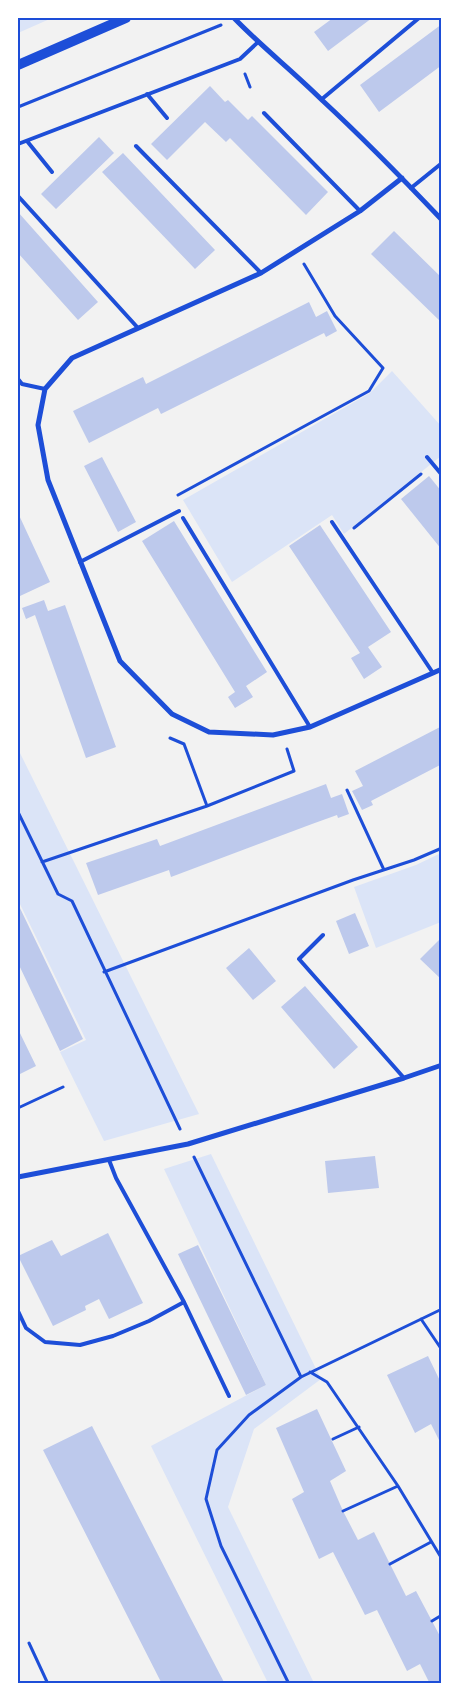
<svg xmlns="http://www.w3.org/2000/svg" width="459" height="1701" font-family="'Noto Sans',sans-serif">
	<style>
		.green { fill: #dbe4f7 }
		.building { fill: #bdc9ec }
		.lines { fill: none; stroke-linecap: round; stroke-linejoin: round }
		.path { stroke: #1d4ed8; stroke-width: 3 }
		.service { stroke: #1d4ed8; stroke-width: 4 }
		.minor { stroke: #1d4ed8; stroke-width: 5 }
		.secondary { stroke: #1d4ed8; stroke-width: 10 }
		.neatline { fill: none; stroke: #1d4ed8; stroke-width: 2 }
	</style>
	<rect width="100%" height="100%" fill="#f2f2f2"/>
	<path class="green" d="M18,18H52L18,33Z
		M392,371L441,426V456L344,534L332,515L232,582L183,500L370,393Z
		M18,749L199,1114L104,1141L60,1052L86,1040L18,900Z
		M441,853V922L376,948L354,887L416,865Z
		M211,1154L321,1379L254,1429L228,1507L314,1683H268L151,1446L266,1385L164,1169Z"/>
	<path class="building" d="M333,18H372L328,51L314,32Z
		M442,24V65L379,112L360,85Z
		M210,86L225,102L228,100L248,120L252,116L328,192L306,215L230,138L226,142L205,122L167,160L151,144Z
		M99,137L114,153L56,209L41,194Z
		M123,153L215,250L195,269L102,172Z
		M18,212L98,302L78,320L18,253Z
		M394,231L442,278V323L371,254Z
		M309,302L316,317L327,311L337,331L326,337L324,333L161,414L158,408L89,443L73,411L143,377L146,384Z
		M102,457L136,522L118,532L84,466Z
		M429,476L442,492V550L401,499Z
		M18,513L50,582L20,596L18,590Z
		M174,521L267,672L246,686L253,697L235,708L228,697L235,692L142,541Z
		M320,525L391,632L368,647L382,667L364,679L351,658L360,653L289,546Z
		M44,600L48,611L65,605L116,747L86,758L35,615L26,619L22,608Z
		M442,726V764L371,801L373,805L362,810L352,791L363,786L355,771Z
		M326,784L331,798L342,794L349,814L338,818L337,815L312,824L171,877L169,870L98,895L86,863L157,839L160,846Z
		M18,904L83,1039L60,1051L18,963Z
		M355,913L369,946L349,954L336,921Z
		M442,937V980L420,959Z
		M249,948L276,981L253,1000L226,968Z
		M305,986L358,1047L334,1069L281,1007Z
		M18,1029L36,1066L18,1075Z
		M375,1156L379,1188L328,1193L325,1161Z
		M108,1233L143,1303L109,1319L99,1299L85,1306L86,1310L53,1326L18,1256L52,1240L61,1256Z
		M198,1245L266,1385L246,1395L178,1254Z
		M428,1356L442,1385V1446L431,1424L415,1433L387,1375Z
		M317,1409L346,1471L330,1481L343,1511L358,1540L374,1532L406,1596L416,1591L442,1640V1684H430L420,1664L407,1671L377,1610L365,1615L333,1552L319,1559L292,1499L304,1492L276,1428Z
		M92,1426L191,1619L225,1684H162L43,1450Z"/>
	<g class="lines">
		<path class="path" d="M245,74L250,87
			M18,107L221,25
			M178,495L369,391L383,368L335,316L304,264
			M354,528L421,474
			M347,790L384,870
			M207,806L294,771L287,749
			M18,812L58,894L72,901L180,1129
			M42,862L207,806L184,744L170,738
			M104,972L353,880L414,860L442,848
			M18,1108L63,1087
			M194,1157L301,1377L249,1415L217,1450L206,1499L221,1546L289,1684
			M421,1319L442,1350
			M310,1372L327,1382L398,1486L442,1559
			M301,1377L442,1309
			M441,1384H442
			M333,1439L359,1427
			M343,1511L398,1486
			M390,1564L431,1542
			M432,1621L442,1615
			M29,1643L48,1684"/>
		<path class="service" d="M147,94L167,118
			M322,99L419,18
			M264,113L360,211
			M27,141L52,172
			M18,144L240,59L258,42
			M136,146L261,273
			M411,188L442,163
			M18,196L138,328
			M18,379L22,384L45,389
			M427,457L442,475
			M183,518L310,727
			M332,522L433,673
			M80,562L179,511
			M323,935L299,959L404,1078
			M109,1160L116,1178L184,1302L229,1396
			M18,1311L26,1328L45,1342L80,1345L113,1336L149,1321L184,1302"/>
		<path class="minor" d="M234,18C262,47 294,72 323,101C364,139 403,179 442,220
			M402,178L360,211L261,273L72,358L45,389L38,425L48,480L120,661L172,714L209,732L273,735L310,727L442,669
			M18,1177L188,1144L404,1078L442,1065"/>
		<path class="secondary" d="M18,65L126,18"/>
	</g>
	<rect width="459" height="1701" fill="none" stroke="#ffffff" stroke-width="38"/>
	<rect x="19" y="19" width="421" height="1663" class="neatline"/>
</svg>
